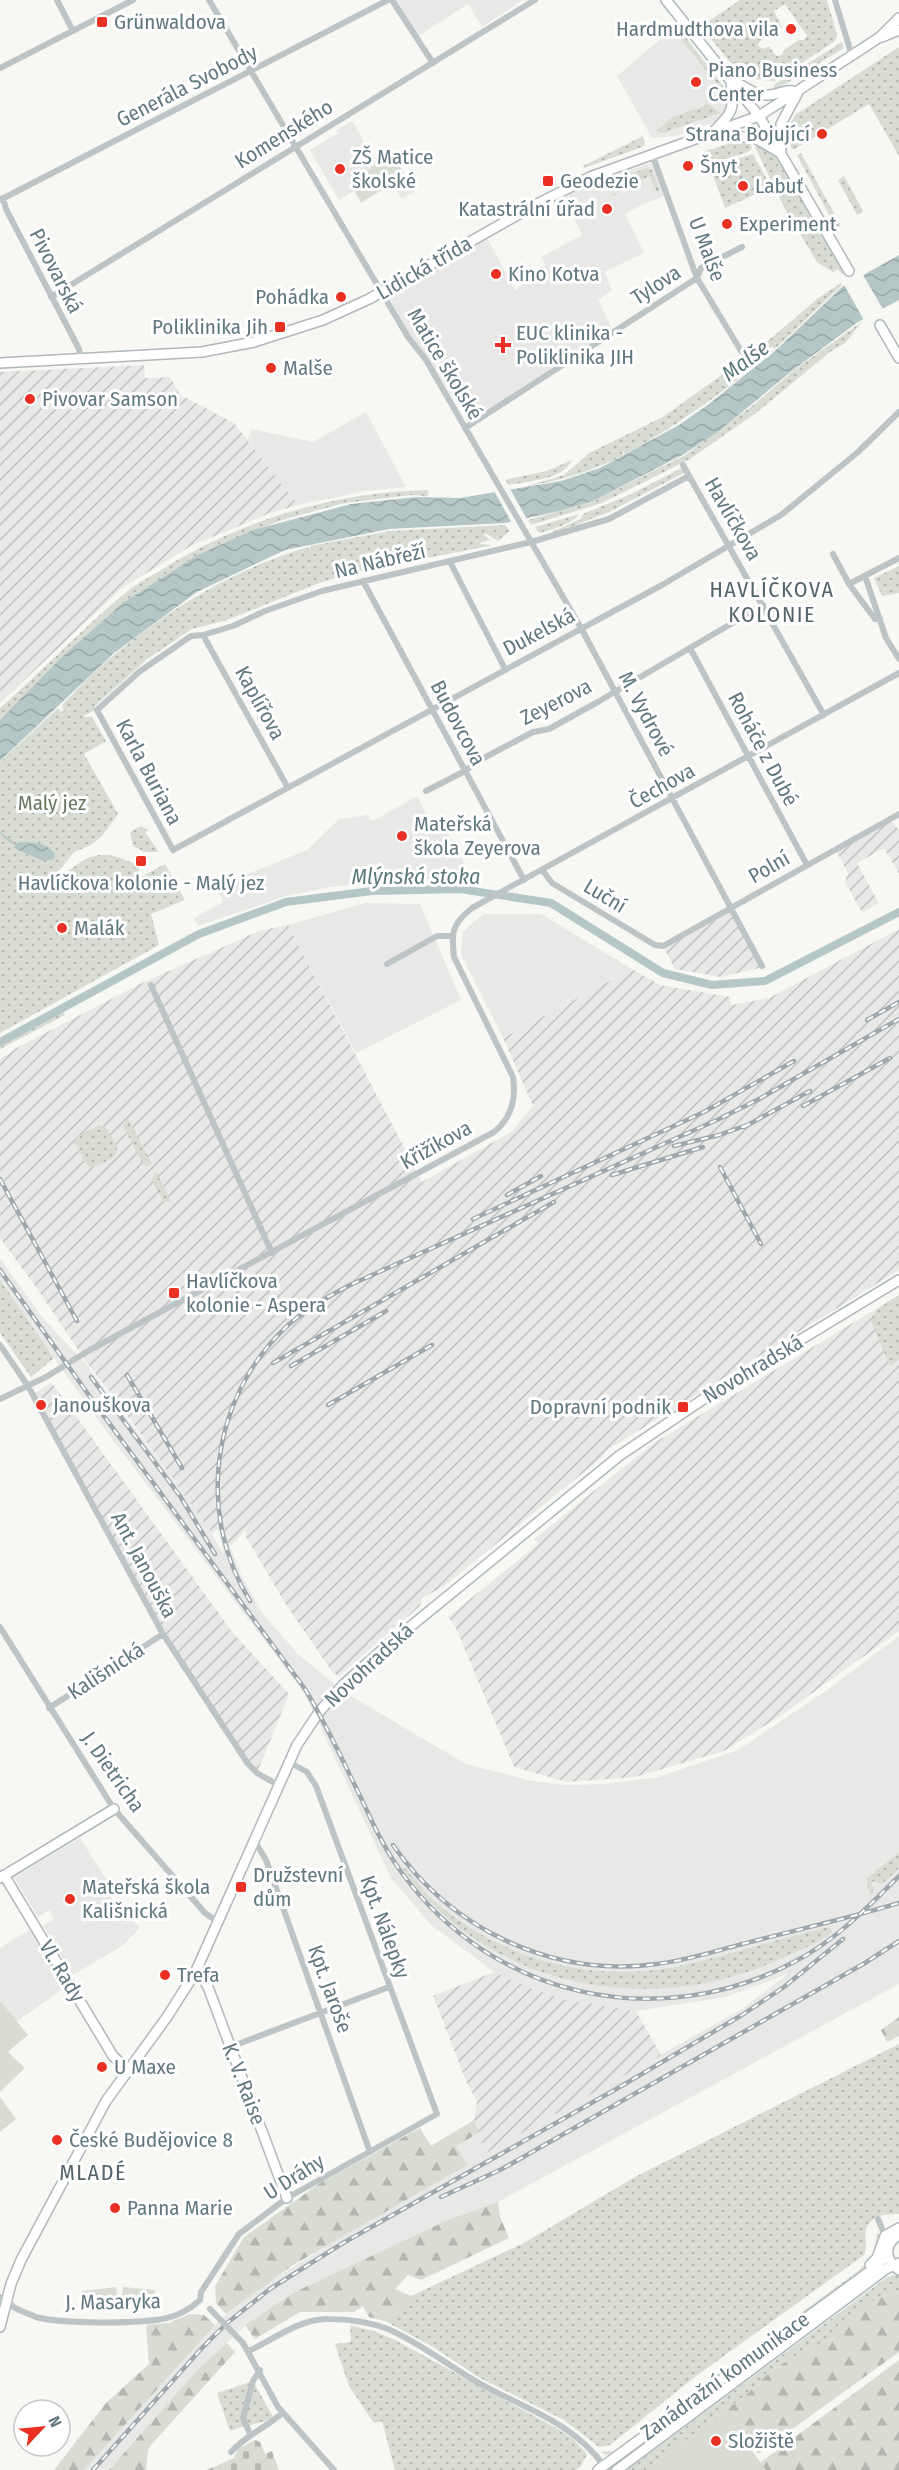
<svg xmlns="http://www.w3.org/2000/svg" width="899" height="2470" font-family="'Fira Sans Condensed',sans-serif">
	<style>
		.built { fill: #e8e8e7 }
		.industrial { fill: url(#industrial-furrows) }
		.green { fill: url(#green-dots); fill-rule: evenodd }
		.forest { fill: url(#forest-firs) }
		.cemetery { fill: url(#cemetery-stones) }
		.pitch { fill: #d8dcd3 }
		.water { fill: url(#water-waves) }
		.pier { fill: #f7f7f4 }
		.lines { fill: none; stroke-linecap: round; stroke-linejoin: round }
		.canal { stroke: #b5c6c7; stroke-width: 8 }
		.secondary-casing { stroke: #afb8bb; stroke-width: 12 }
		.street { stroke: #bdc4c6; stroke-width: 6 }
		.secondary { stroke: #fff; stroke-width: 9 }
		.rail-casing { stroke: #9ea8ac; stroke-width: 4.5 }
		.rail { stroke: #fff; stroke-width: 2; stroke-dasharray: 7; stroke-linecap: butt }
		.street-bridge { stroke: #bdc4c6; stroke-width: 6 }
		.poi-dot { fill: #e93022; stroke: #fff; stroke-width: 2 }
		.labels { text-anchor: middle; stroke-width: 6; stroke-linejoin: round; paint-order: stroke }
		.poi-label { font-size: 21px; fill: #617880; stroke: #fff; text-anchor: start }
		.street-label { font-size: 21px; fill: #617880; stroke: #fff }
		.park-label { font-size: 21px; fill: #687860; stroke: #fff }
		.water-label { font-size: 22px; font-style: italic; fill: #5c787b; stroke: #fff }
		.neighbourhood-label { font-size: 22px; letter-spacing: 1.5px; fill: #53646b; stroke: #fff }
	</style>
	<defs>
		<pattern id="industrial-furrows" width="10" height="10" patternUnits="userSpaceOnUse" patternTransform="scale(1.5)"><rect width="10" height="10" fill="#e8e8e7"/><path d="M-1 1l2-2M0 10L10 0M9 11l2-2" fill="none" stroke="#bfc1c0"/></pattern>
		<pattern id="green-dots" width="8" height="8" patternUnits="userSpaceOnUse" patternTransform="scale(1.5)"><rect width="8" height="8" fill="#d8dcd3"/><path d="M2 2h.1M6 6h.1" fill="none" stroke="#b3b7b0" stroke-width="1.8" stroke-linecap="round"/></pattern>
		<pattern id="forest-firs" width="22" height="20" patternUnits="userSpaceOnUse" patternTransform="scale(1.5)"><rect width="22" height="20" fill="#d8dcd3"/><path d="M5 1l3.5 6h-7zM16 11l3.5 6h-7z" fill="#b3b7b0"/></pattern>
		<pattern id="cemetery-stones" width="16" height="16" patternUnits="userSpaceOnUse" patternTransform="scale(1.5)"><rect width="16" height="16" fill="#d8dcd3"/><path d="M2 7V4a2 2 0 0 1 4 0v3zM10 15v-3a2 2 0 0 1 4 0v3z" fill="#b3b7b0"/></pattern>
		<pattern id="water-waves" width="16" height="10" patternUnits="userSpaceOnUse" patternTransform="scale(1.5)"><rect width="16" height="10" fill="#b5c6c7"/><path d="M0 5q4-4 8 0t8 0" fill="none" stroke="#97a6a7"/></pattern>
	</defs>
	<rect width="100%" height="100%" fill="#f7f7f4"/>
	<path class="built" d="M393,0H523L482,27L468,4L417,37Z
		M678,30L729,94L730,102L722,119L676,136L652,138L617,76L669,32Z
		M352,121L376,161L392,153L415,191L402,199L392,184L361,203L354,191L339,200L310,150L338,133L336,130Z
		M658,160L669,194L643,204L625,214L644,253L604,272L612,290L598,300L612,328L470,423L427,358L410,336L386,292L486,236L515,290L522,285L520,281L546,265L541,257L582,235L563,195Z
		M366,412L406,487L366,491L298,505L247,440L252,429L313,442Z
		M417,796L431,823L440,818L476,886L419,882L372,883L330,887L286,896L198,926L194,918L223,902L216,887L307,850L339,819L368,815L370,820H375Z
		M365,903L420,904L461,1000L356,1053L288,925Z
		M483,914H541L632,969L503,1038L461,954L463,932Z
		M0,1258L42,1317L86,1364L205,1522L224,1555L218,1530L230,1546L241,1575L263,1614L298,1654L344,1692L466,1764L532,1781L567,1785L604,1784L658,1777L738,1750L827,1690L899,1636V1984L498,2202L450,2219L295,2293L253,2319L200,2367L109,2470H84L197,2343L222,2318L266,2284L340,2237L466,2165L456,2146L479,2133L487,2152L742,2009L788,1974L726,1997L636,2011L603,2007L567,2000L532,1989L494,1972L431,1925L391,1878L305,1694L92,1412L5,1288L0,1280Z
		M80,1838L108,1882L102,1888L140,1928L122,1946L73,1975L43,1926L54,1919L53,1917L49,1910L38,1917L14,1877Z
		M29,1930L33,1932L66,1987L16,2022L0,2001V1948Z"/>
	<path class="industrial" d="M144,365L145,378L170,377L182,398L185,397L234,423L298,505L268,514L191,546L122,588L0,703V372Z
		M890,818L899,831V874L884,848L857,863L879,903L862,913L845,882L848,873L835,849Z
		M731,908L760,968L720,977L675,969L663,946Z
		M288,925L422,1182L511,1132L533,1106L503,1038L632,969L660,985L730,997L731,1005L769,998L899,929V1270L607,1450L600,1459L443,1587L422,1598L420,1606L339,1676L333,1673L285,1603L246,1537V1530L230,1546L218,1530L212,1533L114,1397L87,1363L38,1290L0,1238V1059L18,1047L142,983L259,931Z
		M899,1295V1631L783,1714L724,1751L635,1777L567,1782L514,1767L456,1628L448,1617L538,1544L534,1539L654,1443Z
		M52,1383L233,1633L289,1694L257,1773L193,1682L32,1394Z
		M494,1972L532,1989L567,2000L636,2011L661,2055L486,2153L474,2120L477,2101L466,2081L433,1996Z"/>
	<path class="green" d="M740,0H827L837,35L835,41L775,81L743,78L703,29L709,25V21ZM785,4L807,36L804,40H799L784,50L782,55L776,56L769,46L764,49L758,46L759,42L768,36L767,34L782,27L774,11Z
		M673,29H677L681,31L726,90L730,100Z
		M842,42L844,48L785,84L773,89L775,84Z
		M899,47V156L869,104L793,150C785,138 788,127 795,115Z
		M709,104L720,113L663,133L656,131L673,117Z
		M643,136L645,145L642,147L584,168L583,166Z
		M752,140L777,157L845,272L842,274L838,269L833,272L817,262L785,209L755,147L758,145L757,143L754,144Z
		M735,142L750,143L752,148L748,152L710,164L705,151Z
		M801,153L841,226L836,228L797,155Z
		M753,154L771,187L725,208L710,167Z
		M646,168L652,170L660,191L657,192L649,176L608,198L624,187L625,177Z
		M844,176L863,211L857,215L838,180Z
		M841,283L842,285L775,349L772,346L770,348L773,351C726,390 679,425 625,454L623,451L622,456C590,472 559,481 523,487L564,475L589,453L663,417L762,346L817,299Z
		M863,321L845,343L830,352L756,413L690,459L602,503L531,525L528,520L593,501L685,455L756,403L794,370Z
		M572,460C563,480 528,481 509,485L505,480L547,471Z
		M682,468L684,473L609,512L552,534V532L581,519L583,514L629,495Z
		M428,490V496L411,495L345,503L322,509L279,521L196,556L124,602L0,720V708C42,671 81,630 124,594C134,585 146,579 158,572C237,521 334,492 428,490Z
		M579,514C573,524 551,530 539,533L535,527Z
		M505,525L510,531L498,541L485,533L484,535L490,540L481,542L480,544L491,545L489,546L365,570L322,582L227,620L192,629L146,660L95,706V710L82,717H92L106,741L84,754L118,814L102,836L91,845L74,852L58,872C71,873 73,866 84,860C104,849 120,857 139,866V875L141,877L165,864L185,900L151,914L159,945L0,1033V762L58,708L61,712L64,711L62,705C79,688 96,669 115,654C177,604 233,570 308,547L310,552V546L390,531Z
		M899,566V593L882,596L874,578Z
		M141,826L148,830L145,832L159,852H145L133,846L130,832Z
		M62,1010L65,1015L0,1049V1045Z
		M128,1119L152,1164L147,1166L143,1164L123,1126Z
		M100,1125L108,1130L117,1147V1153L113,1158L95,1167H89L85,1163L75,1141L78,1136Z
		M156,1172L171,1201L164,1202L151,1179Z
		M0,1280L54,1358L31,1377L0,1333Z
		M899,1295V1360L890,1366L871,1321L875,1311Z
		M899,1853V1868L882,1884L873,1881L871,1886L874,1890L871,1895L867,1885V1878Z
		M405,1868C415,1879 424,1892 435,1902C495,1953 569,1977 646,1971C683,1968 718,1956 753,1947C777,1940 800,1935 824,1928H831L832,1932C816,1945 793,1953 775,1961C647,2018 486,1987 403,1869Z
		M899,2044V2214C886,2214 870,2215 866,2230C864,2239 868,2246 864,2255L692,2379L610,2445L599,2447L564,2420L480,2378L433,2347L387,2322L411,2296L522,2244L635,2177Z
		M878,2230C881,2245 874,2258 863,2269L615,2452L606,2455L601,2452L614,2451L858,2271L873,2256Z
		M885,2263L887,2265L864,2283L611,2470H607Z
		M893,2275H899V2291L877,2298L834,2337L802,2352L772,2370L746,2395L646,2470H627L886,2278Z
		M350,2325L374,2331L395,2340L558,2429L572,2438L587,2454L581,2466L576,2470H395L382,2421L374,2423L349,2386L335,2344L351,2342Z
		M253,2381L273,2417C258,2426 244,2424 230,2431L217,2393Z"/>
	<path class="forest" d="M899,2017V2036L887,2042L881,2030Z
		M474,2120L479,2133L456,2146L467,2165L293,2265L226,2314L216,2303L215,2286L244,2237L320,2183L420,2128L431,2146Z
		M498,2202L500,2217L509,2238L421,2280L408,2275L395,2289L411,2296L387,2322L369,2317L363,2306L354,2312H300L255,2339L245,2325L295,2292L450,2219Z
		M899,2291V2352L758,2454L750,2442L731,2447L699,2470H646L746,2395L772,2370L802,2352L834,2337L839,2323L877,2298Z
		M190,2314L204,2315L215,2325L84,2470H54L106,2403L149,2364L146,2325L169,2323Z
		M227,2343L235,2352L151,2445L148,2451L146,2470H109L200,2367Z
		M899,2360V2470H748L764,2460Z"/>
	<path class="cemetery" d="M255,2440L260,2442L265,2454L272,2451L279,2470H207L234,2458L238,2449Z"/>
	<path class="pitch" d="M393,155L405,176L361,202L349,181Z
		M0,2001L28,2035L8,2052L25,2068L0,2092Z
		M0,2097L16,2119L0,2132Z
		M116,2287L119,2307L84,2311L82,2291Z
		M123,2287L155,2290L154,2309L121,2306Z
		M725,2412L766,2470H648Z"/>
	<path class="water" d="M899,255V300L858,322L793,370L719,431L684,454L593,501L559,511L505,523L389,529L285,550L197,592L114,653L0,761V720L63,656L124,602L196,556L253,530L351,504L417,497L460,498L561,481L600,468L679,425L709,404L775,351L842,287Z
		M0,832L16,844L18,842C32,843 46,841 55,854L54,859L43,861L14,848L15,845L4,838Z"/>
	<path class="pier" d="M862,273L884,311L865,322L843,283Z
		M509,487L528,521L513,525L493,489Z"/>
	<g class="lines">
		<path class="canal" d="M0,1042L199,934L286,902L372,891L460,889L551,903L663,973L712,985L765,981L899,912"/>
		<g class="secondary-casing">
			<path id="secondary" d="M666,0L759,116L849,271
				M882,37L899,30
				M736,82C746,88 757,96 769,95C780,94 787,88 798,92
				M715,130C737,108 732,109 731,79
				M713,134L755,138L779,152
				M781,151V124L797,94
				M880,325L899,358
				M0,363L202,352L254,342L323,320L369,299L535,205L590,177L759,116L880,37L899,18
				M4,1875L113,2056L128,2070
				M0,1878L114,1809
				M195,1973L203,1978L208,1987L287,2198
				M899,2235C883,2244 885,2261 899,2270
				M870,2265L877,2258L885,2236L899,2228
				M0,2327L11,2284L21,2260L106,2101L167,2017L195,1973L297,1745L319,1712L343,1685L383,1649L619,1456L708,1396L899,1280
				M598,2470L873,2269L885,2258L887,2252
				M617,2470L886,2269L899,2263"/>
		</g>
		<path class="street" d="M57,0L73,31
			M209,0L408,337L426,360L581,628L762,966
			M392,0L433,63
			M835,0L852,56
			M0,68L133,0
			M652,154L697,278L741,351
			M3,198L6,209L79,349L80,358
			M0,200L388,0
			M51,297L535,0
			M465,428L697,278L701,268L742,247
			M683,465L824,715
			M689,476L609,519L531,542L322,591L265,611L233,626L203,635L191,636L139,672L97,710L173,850L662,585L781,515L857,453L899,412
			M833,554L849,584L899,558
			M450,562L505,669
			M865,576L886,638L899,659
			M363,581L524,880
			M849,584L875,619H880
			M203,635L288,788
			M690,648L807,865
			M426,791L465,771L478,761L533,732L549,729L596,703L763,605
			M543,871L552,883L655,945L663,946L899,814
			M387,964L437,936H452
			M151,985L272,1253
			M0,1345L28,1386L163,1634L248,1764L257,1773L278,1785
			M0,1399L46,1377L88,1351L494,1132C512,1118 516,1098 513,1077L454,957C451,932 452,924 472,908L899,673
			M0,1627L114,1809L205,1913L218,1922
			M49,1708L163,1634
			M254,1840L266,1860L370,2152
			M230,2047L389,1987
			M878,2219L886,2238
			M0,2297C7,2300 9,2304 15,2308C21,2311 29,2314 36,2317C61,2324 142,2324 167,2318C180,2315 190,2309 200,2300
			M200,2300L201,2292L239,2234L287,2198L437,2114L316,1786L307,1772L289,1762
			M243,2343L278,2407L334,2470
			M249,2351C274,2339 301,2318 329,2319C349,2319 369,2322 388,2329C420,2343 449,2366 479,2383C523,2408 573,2422 604,2466
			M250,2434L243,2418L253,2381L260,2370
			M231,2452C247,2434 265,2429 282,2413"/>
		<use href="#secondary" class="secondary"/>
		<g class="rail-casing">
			<path id="rail" d="M867,1020L899,1002
				M803,1106L890,1058
				M744,1127L810,1091
				M674,1146L719,1135L750,1124
				M720,1167L761,1244
				M612,1175L703,1147
				M0,1179L77,1321
				M507,1195L541,1176
				M473,1219L704,1112L794,1061
				M0,1270L98,1408L305,1689C326,1724 343,1761 361,1798C373,1824 385,1850 402,1873C493,1998 658,2034 794,1962C835,1941 867,1908 899,1876
				M273,1363L554,1202
				M291,1366L386,1311
				M127,1375L182,1468
				M91,1377L180,1496L215,1554
				M328,1405L432,1345
				M250,1601C196,1514 211,1399 285,1328C304,1310 327,1297 350,1285L719,1119L759,1099L899,1019
				M393,1845C452,1930 553,1978 657,1964C691,1960 725,1948 758,1940C805,1928 853,1917 899,1903
				M441,2197L502,2169L865,1963L899,1941
				M93,2470L202,2348L227,2323L270,2289L343,2243L618,2088L742,2015L784,1987L843,1939"/>
		</g>
		<use href="#rail" class="rail"/>
		<path class="street-bridge" d="M210,2309L243,2343"/>
	</g>
	<g class="poi-dot">
		<rect x="96" y="16" width="12" height="12" rx="3"/>
		<circle cx="791" cy="29" r="6"/>
		<circle cx="696" cy="82" r="6"/>
		<circle cx="822" cy="134" r="6"/>
		<circle cx="688" cy="166" r="6"/>
		<circle cx="340" cy="169" r="6"/>
		<rect x="542" y="175" width="12" height="12" rx="3"/>
		<circle cx="743" cy="186" r="6"/>
		<circle cx="607" cy="209" r="6"/>
		<circle cx="727" cy="224" r="6"/>
		<circle cx="496" cy="274" r="6"/>
		<circle cx="341" cy="297" r="6"/>
		<rect x="274" y="321" width="12" height="12" rx="3"/>
		<path d="M500 336h6v6h6v6h-6v6h-6v-6h-6v-6h6z"/>
		<circle cx="271" cy="368" r="6"/>
		<circle cx="30" cy="399" r="6"/>
		<circle cx="402" cy="836" r="6"/>
		<rect x="135" y="855" width="12" height="12" rx="3"/>
		<circle cx="62" cy="928" r="6"/>
		<rect x="168" y="1287" width="12" height="12" rx="3"/>
		<circle cx="41" cy="1405" r="6"/>
		<rect x="677" y="1401" width="12" height="12" rx="3"/>
		<rect x="235" y="1881" width="12" height="12" rx="3"/>
		<circle cx="70" cy="1899" r="6"/>
		<circle cx="165" cy="1975" r="6"/>
		<circle cx="102" cy="2067" r="6"/>
		<circle cx="57" cy="2140" r="6"/>
		<circle cx="115" cy="2208" r="6"/>
		<circle cx="716" cy="2441" r="6"/>
	</g>
	<g class="labels">
		<g class="poi-label">
			<text x="114" y="29">Grünwaldova</text>
			<text x="779" y="36" text-anchor="end">Hardmudthova vila</text>
			<text x="708" y="77">Piano Business<tspan x="708" dy="24">Center</tspan></text>
			<text x="810" y="141" text-anchor="end">Strana Bojující</text>
			<text x="352" y="164">ZŠ Matice<tspan x="352" dy="24">školské</tspan></text>
			<text x="700" y="173">Šnyt</text>
			<text x="560" y="188">Geodezie</text>
			<text x="755" y="193">Labuť</text>
			<text x="595" y="216" text-anchor="end">Katastrální úřad</text>
			<text x="739" y="231">Experiment</text>
			<text x="508" y="281">Kino Kotva</text>
			<text x="329" y="304" text-anchor="end">Pohádka</text>
			<text x="268" y="334" text-anchor="end">Poliklinika Jih</text>
			<text x="516" y="340">EUC klinika -<tspan x="516" dy="24">Poliklinika JIH</tspan></text>
			<text x="283" y="375">Malše</text>
			<text x="42" y="406">Pivovar Samson</text>
			<text x="414" y="831">Mateřská<tspan x="414" dy="24">škola Zeyerova</tspan></text>
			<text x="141" y="890" text-anchor="middle">Havlíčkova kolonie - Malý jez</text>
			<text x="74" y="935">Malák</text>
			<text x="186" y="1288">Havlíčkova<tspan x="186" dy="24">kolonie - Aspera</tspan></text>
			<text x="53" y="1412">Janouškova</text>
			<text x="671" y="1414" text-anchor="end">Dopravní podnik</text>
			<text x="253" y="1882">Družstevní<tspan x="253" dy="24">dům</tspan></text>
			<text x="82" y="1894">Mateřská škola<tspan x="82" dy="24">Kališnická</tspan></text>
			<text x="177" y="1982">Trefa</text>
			<text x="114" y="2074">U Maxe</text>
			<text x="69" y="2147">České Budějovice 8</text>
			<text x="127" y="2215">Panna Marie</text>
			<text x="728" y="2448">Složiště</text>
		</g>
		<g class="street-label">
			<text transform="translate(187 86) rotate(-27)" y="7">Generála Svobody</text>
			<text transform="translate(284 134) rotate(-32)" y="7">Komenského</text>
			<text transform="translate(707 249) rotate(69)" y="7">U Malše</text>
			<text transform="translate(424 268) rotate(-30)" y="7">Lidická třída</text>
			<text transform="translate(56 271) rotate(63)" y="7">Pivovarská</text>
			<text transform="translate(656 285) rotate(-33)" y="7">Tylova</text>
			<text transform="translate(445 364) rotate(59)" y="7">Matice školské</text>
			<text transform="translate(733 519) rotate(60)" y="7">Havlíčkova</text>
			<text transform="translate(380 561) rotate(-13)" y="7">Na Nábřeží</text>
			<text transform="translate(539 632) rotate(-28)" y="7">Dukelská</text>
			<text transform="translate(556 702) rotate(-27)" y="7">Zeyerova</text>
			<text transform="translate(260 703) rotate(61)" y="7">Kaplířova</text>
			<text transform="translate(646 714) rotate(62)" y="7">M. Vydrové</text>
			<text transform="translate(458 723) rotate(62)" y="7">Budovcova</text>
			<text transform="translate(763 749) rotate(62)" y="7">Roháče z Dubé</text>
			<text transform="translate(149 772) rotate(62)" y="7">Karla Buriana</text>
			<text transform="translate(662 786) rotate(-29)" y="7">Čechova</text>
			<text transform="translate(769 867) rotate(-30)" y="7">Polní</text>
			<text transform="translate(605 896) rotate(31)" y="7">Luční</text>
			<text transform="translate(436 1145) rotate(-29)" y="7">Křižíkova</text>
			<text transform="translate(753 1369) rotate(-31)" y="7">Novohradská</text>
			<text transform="translate(144 1565) rotate(62)" y="7">Ant. Janouška</text>
			<text transform="translate(369 1665) rotate(-43)" y="7">Novohradská</text>
			<text transform="translate(106 1671) rotate(-33)" y="7">Kališnická</text>
			<text transform="translate(113 1772) rotate(55)" y="7">J. Dietricha</text>
			<text transform="translate(385 1927) rotate(70)" y="7">Kpt. Nálepky</text>
			<text transform="translate(62 1971) rotate(59)" y="7">Vl. Rady</text>
			<text transform="translate(330 1989) rotate(70)" y="7">Kpt. Jaroše</text>
			<text transform="translate(244 2084) rotate(69)" y="7">K. V. Raise</text>
			<text transform="translate(294 2177) rotate(-32)" y="7">U Dráhy</text>
			<text transform="translate(113 2302) rotate(-1)" y="7">J. Masaryka</text>
			<text transform="translate(725 2376) rotate(-36)" y="7">Zanádražní komunikace</text>
		</g>
		<g class="park-label">
			<text x="52" y="810">Malý jez</text>
		</g>
		<g class="water-label">
			<text transform="translate(745 360) rotate(-37)" y="8">Malše</text>
			<text x="416" y="884">Mlýnská stoka</text>
		</g>
		<g class="neighbourhood-label">
			<text x="772" y="597">HAVLÍČKOVA<tspan x="772" dy="25">KOLONIE</tspan></text>
			<text x="93" y="2180">MLADÉ</text>
		</g>
	</g>
	<g transform="translate(42 2428) rotate(64)"><circle r="28" fill="#ffffff" stroke="#c0c9cc" stroke-width="1.5"/>
	<path d="M0-4.5L10 22L0 15L-10 22Z" fill="#e93022"/>
	<text y="-9" font-size="16" font-weight="bold" text-anchor="middle" fill="#617880">N</text>
	</g>
</svg>
